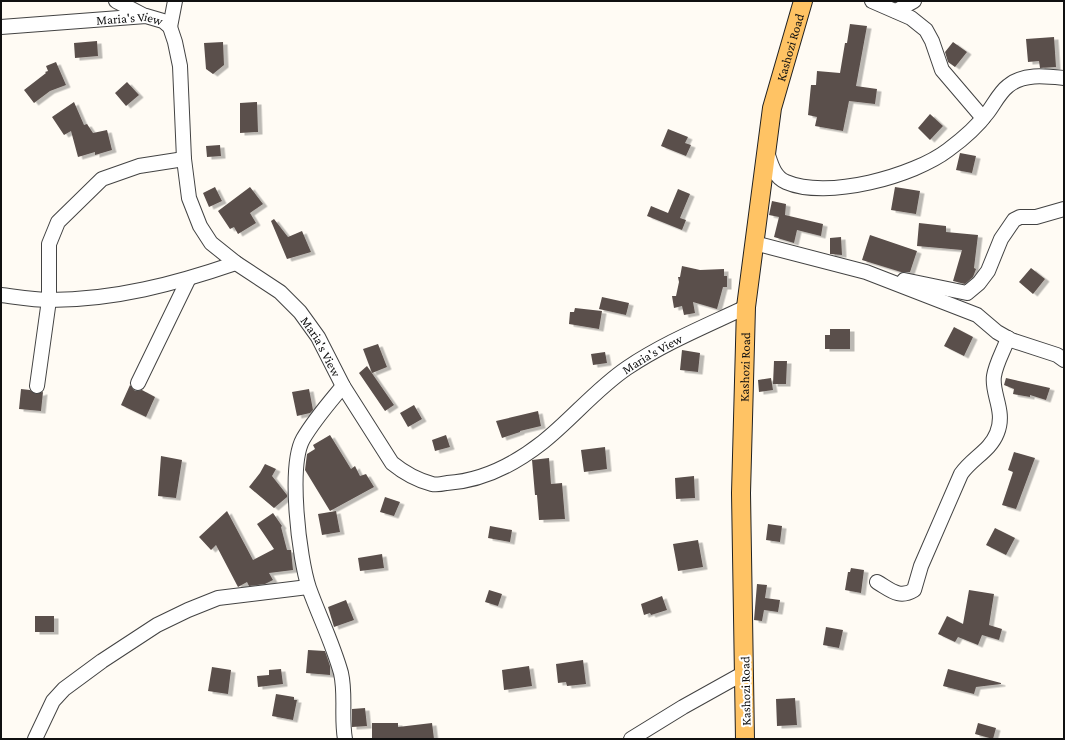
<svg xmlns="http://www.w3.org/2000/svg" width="1065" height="740" font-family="'Crimson Pro',serif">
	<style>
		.building { fill: #5a4f4b; filter: url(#shadow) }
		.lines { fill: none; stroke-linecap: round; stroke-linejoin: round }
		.minor-casing { stroke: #434343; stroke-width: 16 }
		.major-casing { stroke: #212121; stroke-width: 20 }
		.minor { stroke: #fff; stroke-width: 14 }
		.major { stroke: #ffc364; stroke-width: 18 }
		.labels { text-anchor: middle; stroke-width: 4; stroke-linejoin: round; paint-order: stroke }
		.street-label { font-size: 13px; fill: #101010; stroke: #fff }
	</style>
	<defs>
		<filter id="shadow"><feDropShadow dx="4.5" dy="2.5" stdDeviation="0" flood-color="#0004"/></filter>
	</defs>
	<rect width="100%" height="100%" fill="#fffbf4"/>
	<path class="building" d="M850,24L867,26L856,86L877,89L875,104L849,101L843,131L815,126L817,117L808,115L811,85H816L817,71L840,73L845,43H847Z
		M1054,37L1056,67L1040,68L1039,61L1028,62L1026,39Z
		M97,41L98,56L75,58L74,43Z
		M223,42L224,65L213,74L206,69L204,43Z
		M953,42L967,52L955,67L948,62L945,52Z
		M56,62L66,85L50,91L34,103L24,90L46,73L45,72L48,71L46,66Z
		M127,82L139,95L126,106L115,93Z
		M74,102L84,125L87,124L93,133L107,130L112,150L95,155V152L78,157L71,131L64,135L52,117Z
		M257,102L258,132L240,133V103Z
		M930,114L943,126L930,140L918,128Z
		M668,129L688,137L685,143L691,145L686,156L661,146Z
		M220,145L221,156L207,157L206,146Z
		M960,153L976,156L972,173L956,170Z
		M215,187L222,201L209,207L203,193Z
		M250,187L263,204L250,213L256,223L238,234L234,227L230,229L218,211Z
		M895,187L920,191L916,214L891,210Z
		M678,189L690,194L680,218L686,220L682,230L647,216L651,206L668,213Z
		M772,201L786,204L785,215L823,224L821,236L797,230L794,243L774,237L779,217L769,215Z
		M274,219L288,237L302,231L311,252L287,259L271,221Z
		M919,223L946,226V232L978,235L974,268L976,269L973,277L965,284L953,281L962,250L917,246Z
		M870,235L917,251L910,272H901L862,260Z
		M841,237L842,255L830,254V238Z
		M682,266L700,270L724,269V276H727V287H723L717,309L693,302L695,313L684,315L682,306L674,308L672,296H676L679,282L678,277H680Z
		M1031,268L1045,279L1033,294L1019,282Z
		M602,297L629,303L626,315L599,309Z
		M575,308L602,311L599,329L569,324L570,312H574Z
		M954,327L973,337L964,356L944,346Z
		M830,329H850V349H825V335H830Z
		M378,344L387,367L372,373L363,349Z
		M682,350L700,353L698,372L680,370Z
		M605,352L607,363L593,365L591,354Z
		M774,361H787L786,384H773Z
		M367,366L394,405L385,411L359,373Z
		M771,378L773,390L759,392L758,380Z
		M1006,378L1050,388L1046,400L1030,395V397L1013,394L1014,389L1004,385Z
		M130,385L135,391L142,390L155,397L146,417L121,405Z
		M21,389L30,390L36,394L43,392L41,411L19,409Z
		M309,389L313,410L310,413L297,416L292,392Z
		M414,405L422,419L408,427L400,413Z
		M538,411L541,426L520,431V432L502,438L496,421Z
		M330,435L351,469L355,466L360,476L366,474L374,487L330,511L305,470L307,454L315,449L313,445Z
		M446,435L450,447L435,451L432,440Z
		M605,447L607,469L584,472L581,450Z
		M1014,452L1035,458L1016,509L1002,505L1013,472L1008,470Z
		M161,456L182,460L176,498L158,496Z
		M549,458L551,484L562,483L565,519L539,520L537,495H535L532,460Z
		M265,464L276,469L272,476L287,495V497L274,508L249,487L260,473Z
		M694,476L695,498L676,499L675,478Z
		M385,497L400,502L394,516L380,512Z
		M227,511L253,560L274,549L257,524L273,513L282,526L281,527L287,550H291L293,570L269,573L273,580L265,584L249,586L247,582L238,587L216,545L211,550L199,537Z
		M336,511L340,532L322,535L318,514Z
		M768,524L782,526L780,542L766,540Z
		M490,526L512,530L510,542L488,538Z
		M995,528L1015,538L1006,555L986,545Z
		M698,540L703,567L678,571L673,544Z
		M382,554L384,568L360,571L358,558Z
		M851,568L864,570L861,593L845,590L848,572H850Z
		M757,584L767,585L765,598L780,600L778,612L764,610L762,621L754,620Z
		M489,590L502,594L498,606L485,602Z
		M969,590L994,594L989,625L1002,629L999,640L982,635L978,645L958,637L955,642L938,634L947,616L963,624Z
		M662,596L667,610L651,615L650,613L644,615L641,604Z
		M346,600L354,620L334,627L328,607Z
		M35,616H54V632H35Z
		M826,627L843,630L839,648L823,645Z
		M308,650L325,651L330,666V675L306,673Z
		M583,660L586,684L567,686L566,682L558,683L556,664Z
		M529,666L532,686L504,690L502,670Z
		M212,667L231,670L228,694L208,691Z
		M281,669L283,684L258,687L257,676L269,675V670Z
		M948,669L1001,683V684L976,687L974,694L943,686Z
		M276,694L294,697V700H297L293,720L272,716Z
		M795,698L797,725L777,726L776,699Z
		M365,708L367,726L352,727V709Z
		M372,723H398V727L432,723L434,739H372Z
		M978,723L996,728L993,739L975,734Z"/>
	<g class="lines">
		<g class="minor-casing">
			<g id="minor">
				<path d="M116,1L145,16"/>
				<path d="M872,1L911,18L926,30L932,41L942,70L983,118"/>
				<path d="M896,11L914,1"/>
				<path id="s1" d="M1,27L146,16L163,21L170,27L175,42L180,66L184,159L189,198L200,226L211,243L236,263L280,292L300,312L318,337L343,386L392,463C403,472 417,480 432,484C436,485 442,484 447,483C482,481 515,464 543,442C572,419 596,389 627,368C664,343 706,326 746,307"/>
				<path d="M170,27L175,1"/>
				<path d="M767,152C771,164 774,177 786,182C827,200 914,176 948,150C963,139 977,127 988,112C994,104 1000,92 1008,86C1023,73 1046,76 1064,78"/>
				<path d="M754,243L866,272L977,315L997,332L1011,340L1057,355L1064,360"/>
				<path d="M904,280L967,293L979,283L988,271L1001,239L1014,220L1020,217H1036L1064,209"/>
				<path d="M1,295C17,297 34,300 50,300C114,300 175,284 236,263"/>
				<path d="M138,383L188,280"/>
				<path d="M37,386L49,300V244L58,222L102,179L139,166L184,159"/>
				<path d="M343,386C329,403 314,420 303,439C288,466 299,558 309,588C319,616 333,644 341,673C346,695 341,717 345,739"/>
				<path d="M877,582C891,590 899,599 914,590L921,566L961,474C972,458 990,451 997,433C1006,411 991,393 994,376C996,363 1004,350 1008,338"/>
				<path d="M35,739L53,701L64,689L102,661L157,625L188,610L218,598L308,587"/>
				<path d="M631,739L683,707L744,673"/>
			</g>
		</g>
		<g class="major-casing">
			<g id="major">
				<path id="s2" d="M745,739L741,493L746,307L772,108L803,1"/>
			</g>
		</g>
		<use href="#minor" class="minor"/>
		<use href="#major" class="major"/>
	</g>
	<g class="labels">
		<g class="street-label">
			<text dy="5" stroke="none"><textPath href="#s1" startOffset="129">Maria's View</textPath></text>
			<text dy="5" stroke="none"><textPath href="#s2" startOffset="696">Kashozi Road</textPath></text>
			<text dy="5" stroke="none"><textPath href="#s1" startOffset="549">Maria's View</textPath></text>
			<text dy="5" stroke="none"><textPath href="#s1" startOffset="993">Maria's View</textPath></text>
			<text dy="5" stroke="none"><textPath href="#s2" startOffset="372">Kashozi Road</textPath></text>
			<text transform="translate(745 691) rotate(-91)" y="5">Kashozi Road</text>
		</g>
	</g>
	<rect width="1065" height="740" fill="none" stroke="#101010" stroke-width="4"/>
</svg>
